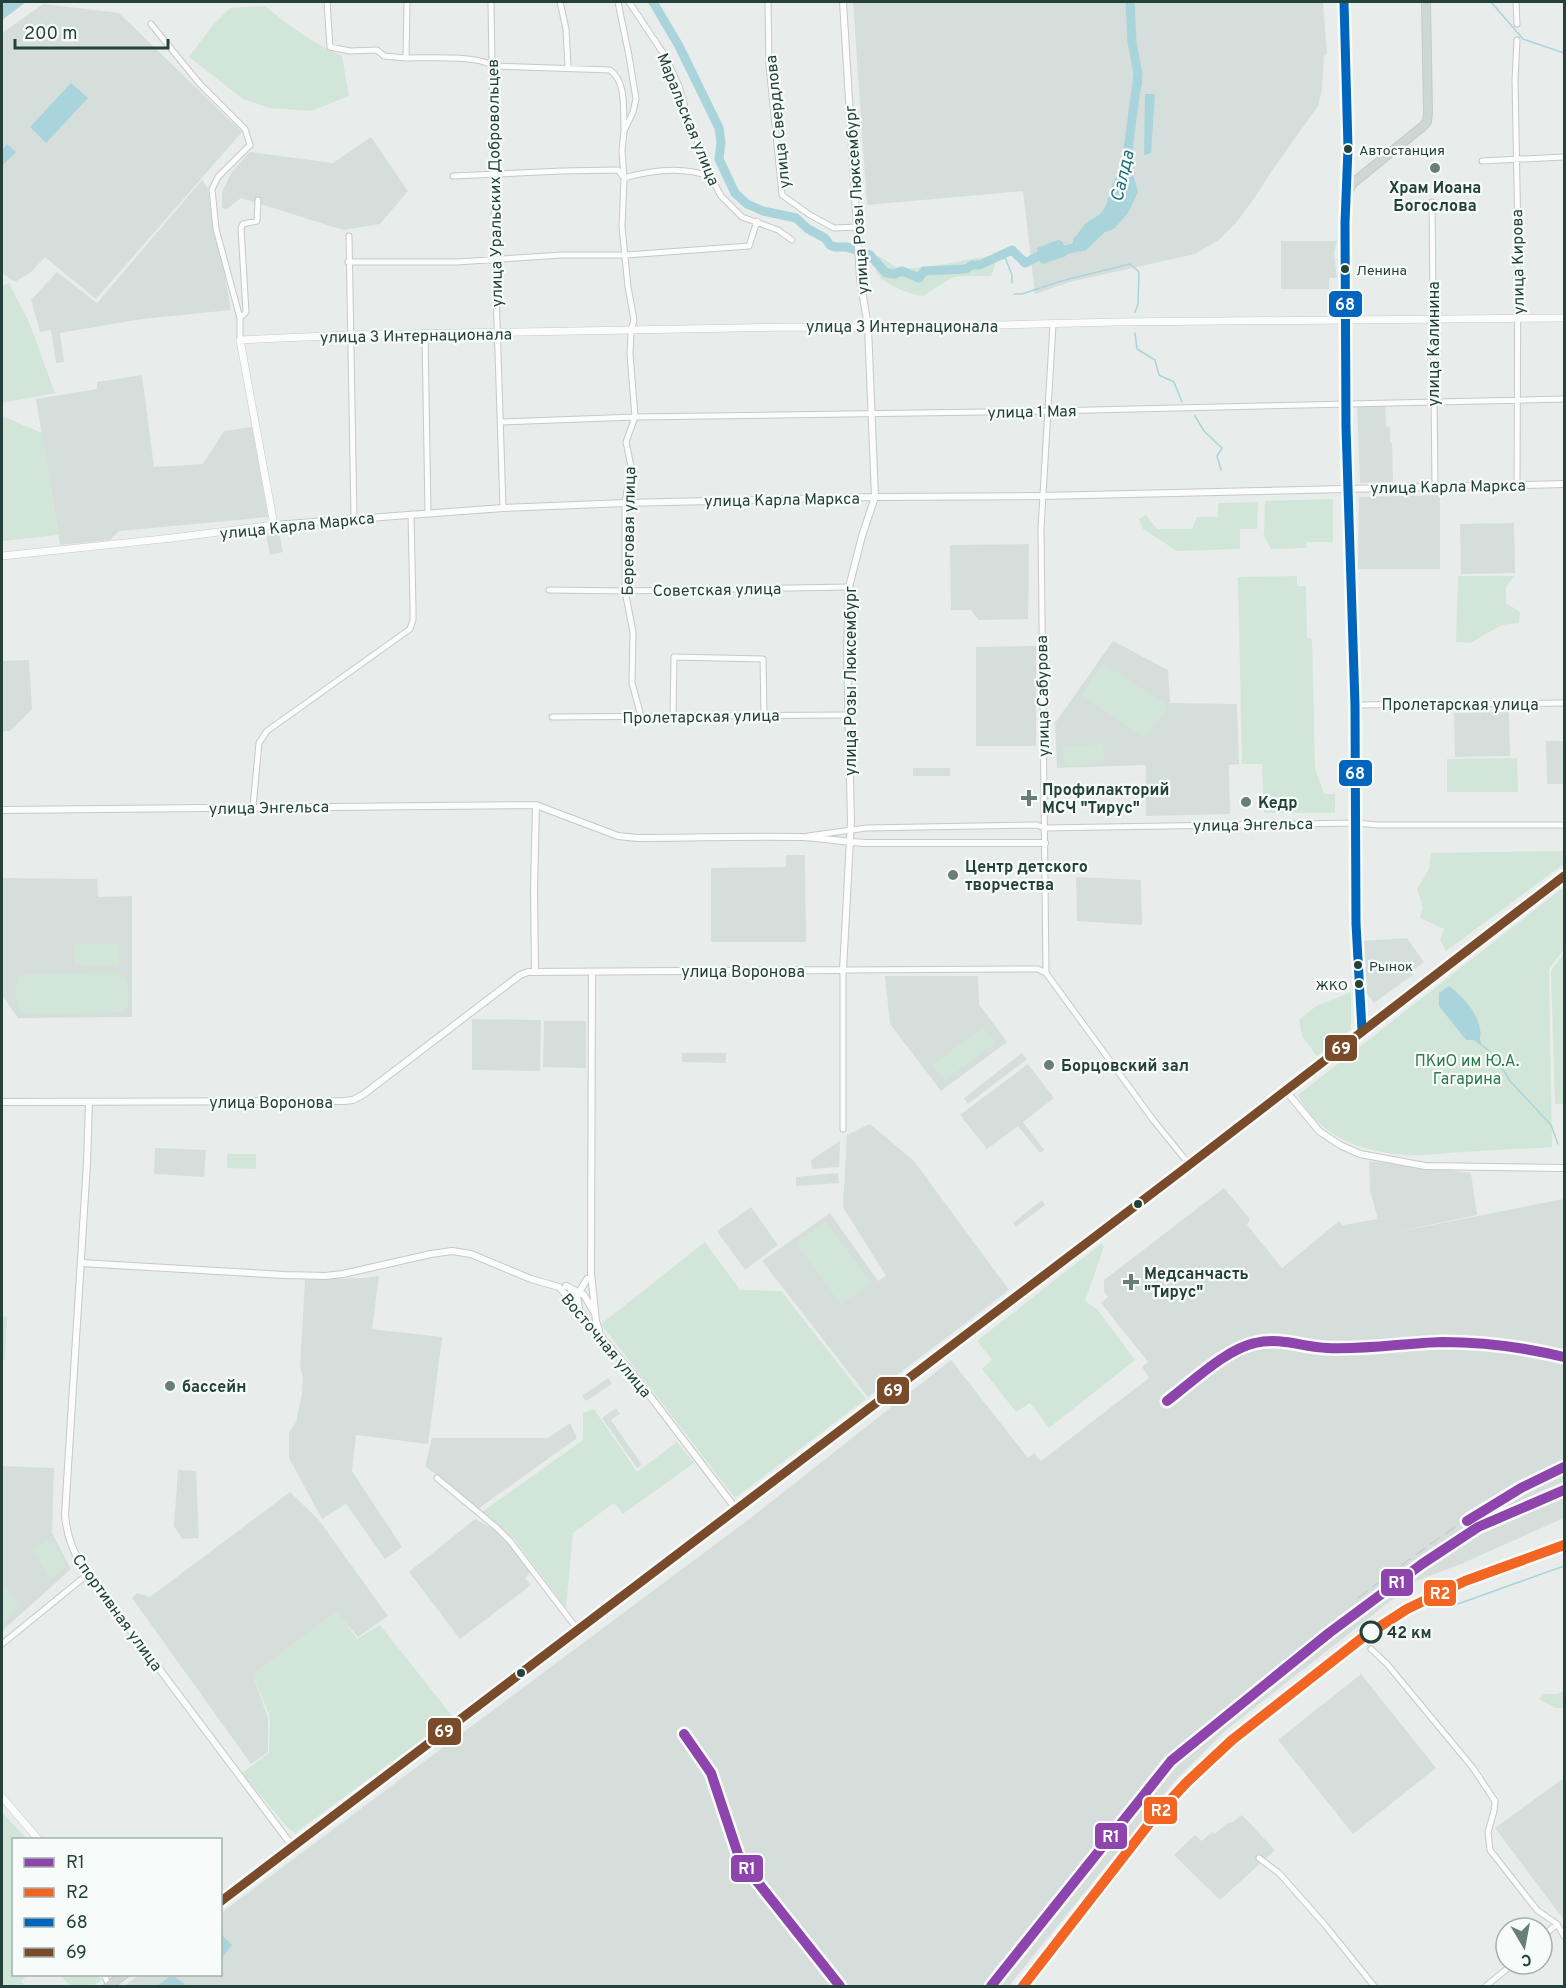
<svg xmlns="http://www.w3.org/2000/svg" width="1566" height="1988" font-family="Overpass,sans-serif">
	<style>
		.built { fill: #d6dedb }
		.green { fill: #d1e6d8 }
		.water { fill: #a9d4db }
		.lines { fill: none; stroke-linecap: round; stroke-linejoin: round }
		.stream { stroke: #a9d4db; stroke-width: 1.5 }
		.river { stroke: #a9d4db; stroke-width: 9 }
		.minor-casing { stroke: #c5cac8; stroke-width: 7 }
		.tertiary-casing { stroke: #c5cac8; stroke-width: 8 }
		.secondary-casing { stroke: #c3cbc8; stroke-width: 8 }
		.primary-casing { stroke: #c3ccc9; stroke-width: 10 }
		.minor { stroke: #fcfcfc; stroke-width: 5 }
		.tertiary { stroke: #fcfcfc; stroke-width: 6 }
		.secondary { stroke: #fcfcfc; stroke-width: 7 }
		.primary { stroke: #cfd7d5; stroke-width: 8 }
		.rail { stroke: #c9cdcc; stroke-width: 1.5; stroke-dasharray: 12 6; stroke-linecap: butt }
		.bus-1-casing { stroke: #f7fbf9; stroke-width: 14 }
		.bus-2-casing { stroke: #f7fbf9; stroke-width: 14 }
		.bus-1 { stroke: #0065bd; stroke-width: 9 }
		.bus-2 { stroke: #7a4b2a; stroke-width: 9 }
		.rail-1-casing { stroke: #f7fbf9; stroke-width: 15 }
		.rail-2-casing { stroke: #f7fbf9; stroke-width: 15 }
		.rail-1 { stroke: #8e44ad; stroke-width: 10 }
		.rail-2 { stroke: #f26522; stroke-width: 10 }
		.bus-dot { fill: #24423a; stroke: #f7fbf9; stroke-width: 2 }
		.poi-dot { fill: #697e78; stroke: #f7fbf9; stroke-width: 2 }
		.stop-dot { fill: #f7fbf9; stroke: #24423a; stroke-width: 3 }
		.labels { text-anchor: middle; stroke-width: 4.5; stroke-linejoin: round; paint-order: stroke }
		.bus-label { font-size: 14px; fill: #24423a; stroke: #f7fbf9; text-anchor: start }
		.street-label { font-size: 16px; fill: #24423a; stroke: #f7fbf9 }
		.poi-label { font-size: 16px; font-weight: bold; fill: #24423a; stroke: #f7fbf9; text-anchor: start }
		.park-label { font-size: 16px; fill: #2d7a4b; stroke: #f7fbf9 }
		.stop-label { font-size: 16px; font-weight: bold; fill: #24423a; stroke: #f7fbf9; text-anchor: start }
		.water-label { font-size: 18px; font-style: italic; fill: #1c6f80; stroke: #f7fbf9 }
		.line-badge { stroke: #f7fbf9; stroke-width: 2 }
		.badge-label { font-size: 16px; text-anchor: middle; font-weight: bold; fill: #fff }
	</style>
	<rect width="100%" height="100%" fill="#e8edeb"/>
	<path class="built" d="M853,2H1323L1327,54L1324,56L1322,89L1318,106L1269,175L1256,196L1236,223L1219,240L1195,254L1070,282L1035,294L1023,191L867,205Z
		M43,4L119,13L242,132L96,299L45,257L31,272L15,282L2,273V33Z
		M371,137L408,191L380,224L343,230L241,198L227,209L222,208V192L231,173L250,152L333,163Z
		M202,180L208,189L214,235L223,265L231,310L142,319L60,333L64,362L56,363L51,330L40,332L31,300L57,272L97,303Z
		M1281,241H1337L1334,253L1337,278H1329V289H1281Z
		M142,375L154,467L203,464L224,431L252,427L268,517L119,531L110,540L60,545L36,399L97,389V382Z
		M1385,405L1386,426L1390,427V443H1392L1393,482L1360,483L1357,406Z
		M1440,495V569H1358L1359,497Z
		M1514,523L1515,573L1461,574L1460,524Z
		M279,532L283,552L270,555L266,535Z
		M1029,544L1028,619L978,620L971,610H951L950,545Z
		M1113,641L1168,670L1170,703L1237,704L1239,764L1229,765L1230,814L1146,816V765L1057,768L1055,723Z
		M1036,646V746H976V647Z
		M29,660L32,709L10,731H2V661Z
		M1509,712L1510,756L1455,757L1454,713Z
		M1546,741H1564V784H1547Z
		M913,768H950V776H913Z
		M786,855H805L806,942H711V868L786,867Z
		M1076,877L1141,880L1142,925L1077,921Z
		M2,878L97,879L98,897L132,896V1017L18,1018L2,995Z
		M1407,938L1424,962L1412,971L1414,974L1374,1003L1362,987L1360,941Z
		M885,976H978L979,1004L1007,1042L941,1091L890,1024Z
		M472,1019L541,1020L540,1071L472,1070Z
		M544,1021H586V1068L543,1067Z
		M682,1053H726V1063L682,1062Z
		M1022,1053L1027,1059L968,1104L964,1098Z
		M1028,1064L1054,1098L1023,1122L1044,1150L1040,1153L1018,1126L987,1149L960,1115Z
		M870,1124L914,1161L1009,1290L868,1397L762,1261L830,1213L878,1281L886,1276L843,1207L847,1135Z
		M840,1141L839,1167L812,1169L811,1160Z
		M155,1148L206,1150L204,1177L154,1174Z
		M1369,1161L1471,1173L1477,1215L1386,1234L1564,1199V1518L1461,1564L1416,1581L1226,1730L1174,1782L1009,1986H124L139,1975L220,1974L221,1913L752,1517L951,1360L1028,1458L1034,1453L1041,1461L1149,1378L1142,1367L1148,1362L1101,1303L1108,1297L1104,1291V1280L1224,1188L1250,1219L1247,1225L1282,1268L1339,1221L1343,1225L1378,1219L1370,1191Z
		M838,1173L839,1183L796,1186V1177Z
		M1042,1200L1045,1205L1016,1227L1013,1223Z
		M751,1207L778,1245L745,1270L717,1231Z
		M379,1276L372,1329L442,1337V1339L428,1444L356,1435L352,1471L402,1547L385,1559L346,1504L322,1519L289,1458V1432L296,1422L302,1394L303,1377L300,1367L305,1280L364,1278Z
		M608,1378L612,1384L586,1401L582,1396Z
		M616,1408L620,1414L611,1420L642,1465L637,1468L602,1418Z
		M570,1423L577,1438L478,1509L425,1466L432,1438H548Z
		M2,1466L54,1468L52,1533L71,1569L2,1631Z
		M178,1470L196,1471L199,1538L182,1539L174,1526Z
		M290,1492L318,1519L388,1616L358,1637L336,1612L253,1675L268,1718V1752L251,1764L132,1598L137,1593L150,1597Z
		M475,1519L501,1533L531,1572L525,1578L531,1585L460,1639L409,1572Z
		M1361,1674L1436,1768L1353,1834L1278,1740Z
		M1564,1778V1920L1495,1828Z
		M1242,1815L1275,1850L1220,1900L1174,1855L1195,1835L1202,1841L1212,1832L1215,1834L1227,1823L1233,1822Z"/>
	<path class="green" d="M265,6C288,25 314,44 342,56L349,96L311,111L269,108L243,99L189,57L212,26L230,8Z
		M879,256C885,259 889,263 894,266C911,274 970,258 991,256L995,265L991,276H961L951,278L923,296C911,295 885,285 878,275C874,269 876,262 879,256Z
		M9,283L29,322L55,393L2,403V286Z
		M2,416L42,433L58,535L2,541Z
		M1333,499V542H1307L1306,548L1271,549L1264,536L1265,501Z
		M1258,502L1257,529H1240V549L1177,551L1143,529L1139,519L1146,515L1157,529H1192L1197,517H1218V503Z
		M1297,576V586H1306L1307,638L1312,639L1315,768L1324,794H1335V813H1264L1262,764H1242L1238,577Z
		M1458,576H1514L1506,587V603L1520,612L1519,623L1502,625L1470,643L1456,642Z
		M1102,663L1168,706L1145,738L1082,695Z
		M1103,744L1104,763L1065,766L1063,747Z
		M1517,758L1518,792H1447V759Z
		M1564,851V864L1446,951L1440,940L1444,929L1420,918L1423,907L1417,889L1429,869L1431,853Z
		M1564,887V949L1549,969L1552,1147C1523,1149 1494,1150 1464,1152C1445,1153 1424,1156 1405,1155C1361,1152 1318,1136 1298,1095Z
		M75,944H119V965H75Z
		M1564,953V1104H1555L1551,971Z
		M117,972C131,977 128,993 128,1005L124,1010L119,1012L28,1014L20,1012C16,1001 14,988 19,977L24,975Z
		M1351,992V1029L1317,1056L1302,1036L1299,1020L1316,1006Z
		M983,1027L995,1043L945,1080L933,1065Z
		M227,1154H256V1169L227,1168Z
		M826,1222L871,1283L841,1304L796,1243Z
		M705,1242L740,1290L781,1291L866,1399L735,1498L601,1324Z
		M1101,1244L1104,1247L1085,1301L1097,1309L1135,1360L1049,1428L1030,1403L1016,1412L982,1369L992,1360L977,1341Z
		M2,1316L7,1317L5,1360H2Z
		M594,1409L637,1472L677,1442L694,1463L623,1514L614,1503L573,1533L566,1608L514,1539L482,1512L583,1440V1413Z
		M48,1540L52,1541L65,1565L64,1569L50,1577L47,1575L34,1551L35,1547Z
		M2,1584L21,1605L2,1622Z
		M337,1611L357,1639L380,1625L453,1717L295,1833L287,1827L242,1773L269,1753L270,1717L253,1675Z
		M1564,1691V1708H1555L1539,1699L1544,1694H1557Z
		M2,1812L27,1839L14,1840V1974L28,1975L21,1981L24,1986H2Z
		M59,1975H98L102,1980L93,1986H71Z"/>
	<path class="water" d="M2,2H26L2,20Z
		M1138,74L1142,77V85L1134,105C1131,96 1132,80 1138,74Z
		M71,83L88,98L46,143L30,127Z
		M1145,94H1155L1151,153L1144,155Z
		M7,144L16,152L2,166V150Z
		M1126,170L1132,171L1138,192L1128,213L1114,229L1105,232L1086,250L1080,252L1074,248L1073,239C1078,234 1081,229 1085,224C1090,220 1096,218 1101,213C1113,200 1107,178 1126,170Z
		M1058,240L1062,241L1068,253L1066,256L1043,264L1040,262L1037,248Z
		M1449,986C1462,996 1477,1011 1480,1029C1482,1039 1477,1035 1483,1047L1474,1040H1466L1439,1006V993Z
		M221,1934L232,1945L221,1959L220,1935Z
		M169,1977H175L185,1984L184,1986H157Z"/>
	<g class="lines">
		<path class="stream" d="M1491,2L1523,39L1564,53
			M1004,255L1012,275V283
			M1014,294H1022L1061,281L1130,264L1139,272L1138,304L1135,312
			M1135,333L1137,349L1155,360L1159,375L1174,382L1182,402
			M1195,416L1204,431L1222,448L1217,456L1221,470
			M1483,1046L1495,1056L1510,1081L1551,1125L1558,1144
			M1455,1605L1564,1566"/>
		<path class="river" d="M653,2L679,46L719,128L721,142L719,159L735,193L747,204L763,211L796,218L808,229L825,238L830,245L835,247H847L870,255L886,273L895,274L902,271L919,278L924,271L966,269L972,265H980L1012,250L1025,263L1039,256L1074,248L1082,241
			M1124,180L1138,74L1132,42L1130,2"/>
		<g class="minor-casing">
			<path id="minor" d="M327,2L330,47L350,51L377,50L384,56L406,58
				M407,2L406,58C426,58 478,55 493,66L610,70C627,82 623,111 624,131
				M491,2L495,259L503,508
				M560,2L566,29L568,67
				M618,2L629,56L636,99L633,112L624,131L622,151L624,178L622,227L628,287L634,320L631,331L630,354L635,417L626,442L631,466L625,503V591L633,632L632,683L641,716
				M629,2L665,56L679,86L686,111L711,177L721,196L742,217L778,230L792,240
				M768,2L769,65L782,195L810,215L834,228L857,227
				M1344,2L1348,148L1347,192
				M1516,2L1517,24
				M151,24L199,83L245,129L250,145L218,177L212,189L216,229L240,318V340
				M1517,40L1515,80L1518,238L1517,484
				M1482,161L1564,157
				M453,176L562,171L618,170L624,178C652,170 683,166 711,177
				M1432,202L1435,486
				M349,236L354,518
				M348,262H457L562,255H626L749,246L757,221
				M240,318L246,312L241,228L243,224L257,221L258,200
				M1053,324L1041,529L1046,973L1154,1121L1184,1158L1191,1163
				M425,334L428,513
				M500,422L635,417L1048,411L1564,399
				M549,590L625,591L849,587
				M1355,705L1564,703
				M673,716L674,657L763,659L764,715
				M552,717L849,715
				M253,807L259,743L267,731L410,629L413,620V608L411,514
				M808,836L866,828L1037,825L1044,828L1356,823L1378,825H1564
				M843,1129V970L1038,969L1046,973
				M437,1478L497,1528L510,1541L578,1630
				M2,1644L88,1574
				M1371,1649L1387,1664L1473,1768L1495,1801L1494,1811L1488,1832L1490,1850L1537,1910L1557,1924L1564,1936
				M1259,1858L1279,1873L1325,1925L1374,1986
				M1542,1937L1557,1924
				M104,1974L109,1986
				M1486,1986L1513,1964"/>
		</g>
		<g class="tertiary-casing">
			<path id="tertiary" d="M274,525L503,508L625,503L875,497L1042,496L1564,484
				M2,810L536,805L618,836L638,838C692,838 747,836 801,837C823,838 844,842 866,843H1045
				M535,971L534,889L536,805
				M592,972L591,1273L596,1321L599,1330
				M1362,1030L1564,876
				M1286,1091L1319,1131L1340,1145L1360,1154L1425,1166L1564,1168
				M2,1102L344,1101L353,1100L364,1094L520,975L528,972L843,970L851,821L847,653L849,587L862,536L875,497L868,327L860,278L843,2
				M89,1102L87,1163L65,1515C67,1538 74,1555 88,1574L293,1847
				M81,1263L284,1275L325,1276L343,1274L431,1254L452,1251L471,1254L531,1279L559,1287L634,1375L736,1509
				M566,1286L584,1295L594,1312
				M579,1308L577,1296L587,1279"/>
		</g>
		<g class="secondary-casing">
			<path id="secondary" d="M2,556L172,538L274,525L240,340L350,335L794,327L884,328L1117,322L1564,318
				M2,1797L39,1840"/>
		</g>
		<g class="primary-casing">
			<path id="primary" d="M220,1902L1180,1172L1362,1030L1356,924L1355,705L1346,404L1345,223L1347,193L1353,183L1422,127L1427,122L1428,112L1426,2
				M108,1986L125,1974"/>
		</g>
		<use href="#minor" class="minor"/>
		<use href="#tertiary" class="tertiary"/>
		<use href="#secondary" class="secondary"/>
		<use href="#primary" class="primary"/>
		<path class="rail" d="M1167,1401C1191,1383 1226,1349 1255,1343C1280,1337 1303,1347 1327,1348C1366,1350 1404,1343 1442,1342C1484,1342 1523,1347 1564,1357
			M1358,1598C1422,1550 1489,1497 1564,1467
			M684,1734L711,1773L740,1860L840,1986
			M991,1986L1171,1761L1329,1633L1422,1564L1478,1527L1564,1490"/>
		<g class="bus-1-casing">
			<path id="bus-1" d="M1344,2L1348,148L1345,223L1346,427L1355,705L1356,924L1362,1030"/>
		</g>
		<g class="bus-2-casing">
			<path id="bus-2" d="M220,1902L1180,1172L1564,876"/>
		</g>
		<use href="#bus-1" class="bus-1"/>
		<use href="#bus-2" class="bus-2"/>
		<g class="rail-1-casing">
			<path id="rail-1" d="M1167,1401C1191,1383 1226,1349 1255,1343C1280,1337 1303,1347 1327,1348C1366,1350 1404,1343 1442,1342C1484,1342 1523,1347 1564,1357
				M1467,1521L1521,1488L1564,1467
				M684,1734L711,1773L740,1860L840,1986
				M991,1986L1171,1761L1329,1633L1422,1564L1478,1527L1564,1490"/>
		</g>
		<g class="rail-2-casing">
			<path id="rail-2" d="M1023,1986L1152,1820L1186,1783L1232,1740L1362,1638L1407,1609L1465,1581L1564,1545"/>
		</g>
		<use href="#rail-1" class="rail-1"/>
		<use href="#rail-2" class="rail-2"/>
	</g>
	<g class="bus-dot">
		<circle cx="1348" cy="149" r="5"/>
		<circle cx="1345" cy="269" r="5"/>
		<circle cx="1358" cy="965" r="5"/>
		<circle cx="1359" cy="984" r="5"/>
		<circle cx="1138" cy="1204" r="5"/>
		<circle cx="521" cy="1673" r="5"/>
	</g>
	<g class="poi-dot">
		<circle cx="1435" cy="168" r="6"/>
		<path d="M1026 789h6v6h6v6h-6v6h-6v-6h-6v-6h6z"/>
		<circle cx="1246" cy="802" r="6"/>
		<circle cx="953" cy="875" r="6"/>
		<circle cx="1049" cy="1065" r="6"/>
		<path d="M1128 1273h6v6h6v6h-6v6h-6v-6h-6v-6h6z"/>
		<circle cx="170" cy="1386" r="6"/>
	</g>
	<circle class="stop-dot" cx="1371" cy="1632" r="10"/>
	<g class="labels">
		<g class="bus-label">
			<text x="1359" y="155">Автостанция</text>
			<text x="1356" y="275">Ленина</text>
			<text x="1369" y="971">Рынок</text>
			<text x="1348" y="990" text-anchor="end">ЖКО</text>
		</g>
		<g class="street-label">
			<text transform="translate(689 119) rotate(68)" y="6">Маральская улица</text>
			<text transform="translate(777 122) rotate(-96)" y="6">улица Свердлова</text>
			<text transform="translate(494 183) rotate(-91)" y="6">улица Уральских Добровольцев</text>
			<text transform="translate(856 200) rotate(-94)" y="6">улица Розы Люксембург</text>
			<text transform="translate(1517 262) rotate(-91)" y="6">улица Кирова</text>
			<text x="902" y="332">улица 3 Интернационала</text>
			<text transform="translate(416 335) rotate(-1)" y="6">улица 3 Интернационала</text>
			<text transform="translate(1433 344) rotate(-90)" y="6">улица Калинина</text>
			<text transform="translate(1032 411) rotate(-1)" y="6">улица 1 Мая</text>
			<text transform="translate(1448 486) rotate(-1)" y="6">улица Карла Маркса</text>
			<text transform="translate(782 499) rotate(-1)" y="6">улица Карла Маркса</text>
			<text transform="translate(297 525) rotate(-6)" y="6">улица Карла Маркса</text>
			<text transform="translate(628 531) rotate(-89)" y="6">Береговая улица</text>
			<text transform="translate(717 589) rotate(-1)" y="6">Советская улица</text>
			<text transform="translate(850 681) rotate(-90)" y="6">улица Розы Люксембург</text>
			<text transform="translate(1042 696) rotate(-91)" y="6">улица Сабурова</text>
			<text x="1460" y="710">Пролетарская улица</text>
			<text transform="translate(701 716) rotate(-1)" y="6">Пролетарская улица</text>
			<text transform="translate(269 807) rotate(-1)" y="6">улица Энгельса</text>
			<text transform="translate(1253 824) rotate(-1)" y="6">улица Энгельса</text>
			<text x="743" y="977">улица Воронова</text>
			<text x="271" y="1108">улица Воронова</text>
			<text transform="translate(607 1345) rotate(50)" y="6">Восточная улица</text>
			<text transform="translate(118 1612) rotate(54)" y="6">Спортивная улица</text>
		</g>
		<g class="poi-label">
			<text x="1435" y="193" text-anchor="middle">Храм Иоана<tspan x="1435" dy="18">Богослова</tspan></text>
			<text x="1042" y="795">Профилакторий<tspan x="1042" dy="18">МСЧ "Тирус"</tspan></text>
			<text x="1258" y="808">Кедр</text>
			<text x="965" y="872">Центр детского<tspan x="965" dy="18">творчества</tspan></text>
			<text x="1061" y="1071">Борцовский зал</text>
			<text x="1144" y="1279">Медсанчасть<tspan x="1144" dy="18">"Тирус"</tspan></text>
			<text x="182" y="1392">бассейн</text>
		</g>
		<g class="park-label">
			<text x="1467" y="1066">ПКиО им Ю.А.<tspan x="1467" dy="18">Гагарина</tspan></text>
		</g>
		<g class="stop-label">
			<text x="1387" y="1638">42 км</text>
		</g>
		<g class="water-label">
			<text transform="translate(1122 176) rotate(-77)" y="6">Салда</text>
		</g>
	</g>
	<g class="line-badge">
		<rect x="1328" y="290" width="35" height="28" rx="6" fill="#0065bd"/>
		<rect x="1338" y="759" width="35" height="28" rx="6" fill="#0065bd"/>
		<rect x="1324" y="1034" width="34" height="28" rx="6" fill="#7a4b2a"/>
		<rect x="876" y="1376" width="34" height="29" rx="6" fill="#7a4b2a"/>
		<rect x="1380" y="1568" width="34" height="29" rx="6" fill="#8e44ad"/>
		<rect x="1423" y="1579" width="34" height="28" rx="6" fill="#f26522"/>
		<rect x="427" y="1717" width="35" height="29" rx="6" fill="#7a4b2a"/>
		<rect x="1143" y="1796" width="35" height="29" rx="6" fill="#f26522"/>
		<rect x="1094" y="1822" width="34" height="28" rx="6" fill="#8e44ad"/>
		<rect x="730" y="1854" width="34" height="29" rx="6" fill="#8e44ad"/>
	</g>
	<g class="badge-label">
		<text x="1345" y="310">68</text>
		<text x="1355" y="779">68</text>
		<text x="1341" y="1054">69</text>
		<text x="893" y="1396">69</text>
		<text x="1397" y="1588">R1</text>
		<text x="1440" y="1599">R2</text>
		<text x="444" y="1737">69</text>
		<text x="1161" y="1816">R2</text>
		<text x="1111" y="1842">R1</text>
		<text x="747" y="1874">R1</text>
	</g>
	<rect width="1566" height="1988" fill="none" stroke="#24423a" stroke-width="6"/>
	<rect x="12" y="1838" width="210" height="138" fill="#f7fbf9" stroke="#a3b1ad" stroke-width="1.5"/>
	<rect x="24" y="1858" width="30" height="9" fill="#8e44ad" stroke="#a3b1ad" stroke-width="1.5"/>
	<text x="66" y="1868" font-size="18" fill="#24423a">R1</text>
	<rect x="24" y="1888" width="30" height="9" fill="#f26522" stroke="#a3b1ad" stroke-width="1.5"/>
	<text x="66" y="1898" font-size="18" fill="#24423a">R2</text>
	<rect x="24" y="1918" width="30" height="9" fill="#0065bd" stroke="#a3b1ad" stroke-width="1.5"/>
	<text x="66" y="1928" font-size="18" fill="#24423a">68</text>
	<rect x="24" y="1948" width="30" height="9" fill="#7a4b2a" stroke="#a3b1ad" stroke-width="1.5"/>
	<text x="66" y="1958" font-size="18" fill="#24423a">69</text>
	<g transform="translate(1524 1946) rotate(170)"><circle r="28" fill="#f7fbf9" stroke="#a3b1ad" stroke-width="1.5"/>
	<path d="M0-4.5L10 22L0 15L-10 22Z" fill="#697e78"/>
	<text y="-9" font-size="16" font-weight="bold" text-anchor="middle" fill="#24423a">С</text>
	</g>
	<path d="M15 39v9h153v-9" fill="none" stroke="#24423a" stroke-width="3"/>
	<text x="24" y="39" font-size="18" fill="#24423a" stroke="#f7fbf9" stroke-width="4.5" paint-order="stroke">200 m</text>
</svg>
